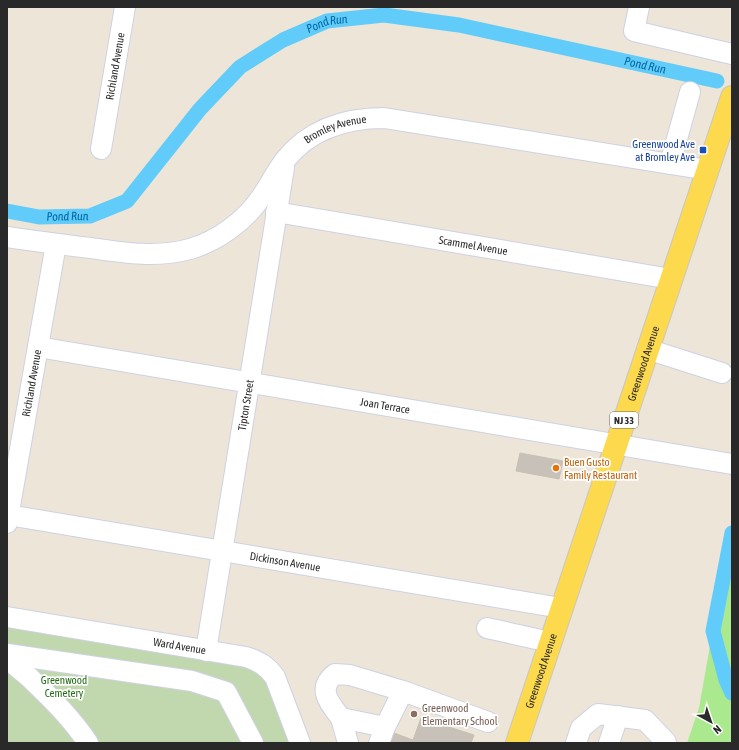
<svg xmlns="http://www.w3.org/2000/svg" width="739" height="750" font-family="'Asap Condensed',sans-serif">
	<style>
		.green { fill: #abe98f }
		.cemetery { fill: #c1d8ae }
		.lines { fill: none; stroke-linecap: round; stroke-linejoin: round }
		.canal { stroke: #61ccf9; stroke-width: 15 }
		.building { fill: #c8c1b9; stroke: #c8c1b2 }
		.minor-casing { stroke: #ced1e3; stroke-width: 22 }
		.major-casing { stroke: #c7c7c7; stroke-width: 24 }
		.minor { stroke: #fff; stroke-width: 20 }
		.major { stroke: #fdd94d; stroke-width: 22 }
		.transit-dot { fill: #1a4fb4; stroke: #fff; stroke-width: 1.5 }
		.food-dot { fill: #e8710a; stroke: #fff; stroke-width: 1.5 }
		.education-dot { fill: #8d6e63; stroke: #fff; stroke-width: 1.5 }
		.labels { text-anchor: middle; stroke-width: 3.5; stroke-linejoin: round; paint-order: stroke }
		.shield { fill: #fff; stroke: #696969; stroke-width: 1 }
		.shield-label { font-size: 10px; font-weight: bold; fill: #292929 }
		.street-label { font-size: 11px; fill: #292929; stroke: #fff }
		.transit-label { font-size: 11px; fill: #164399; stroke: #fff; text-anchor: end }
		.food-label { font-size: 11px; fill: #c56008; stroke: #fff; text-anchor: start }
		.park-label { font-size: 11px; fill: #226b13; stroke: #fff }
		.education-label { font-size: 11px; fill: #785e54; stroke: #fff; text-anchor: start }
		.water-label { font-size: 12px; font-style: italic; fill: #0167a4; stroke: #fff }
	</style>
	<rect width="100%" height="100%" fill="#ede5d8"/>
	<path class="green" d="M732,521V743H687L699,708Z"/>
	<path class="cemetery" d="M7,619L276,666L305,743H7Z"/>
	<g class="lines">
		<g class="canal">
			<path id="s1" d="M7,211L39,217L90,216L127,201L200,109L240,67L283,40L327,21L384,15L459,25L717,81"/>
			<path d="M732,533L713,631L726,680L732,693"/>
		</g>
	</g>
	<path class="building" d="M520,453L563,461L559,479L516,471Z
		M421,718L474,735L471,743H391L394,733L413,740Z"/>
	<g class="lines">
		<g class="minor-casing">
			<g id="minor">
				<path d="M639,7L634,31L732,54"/>
				<path id="s2" d="M101,149L125,7"/>
				<path d="M670,164L690,92"/>
				<path id="s3" d="M276,212L671,279"/>
				<path id="s4" d="M7,237C35,241 63,245 91,248C125,253 157,258 190,249C218,241 246,220 262,196C270,184 276,172 285,160C310,129 345,118 384,118L708,170"/>
				<path id="s5" d="M38,347L732,464"/>
				<path d="M647,349L722,373"/>
				<path id="s6" d="M8,515L561,608"/>
				<path id="s7" d="M7,523L56,244"/>
				<path id="s8" d="M7,617L246,657C259,661 267,666 275,677L300,743"/>
				<path d="M487,628L550,642"/>
				<path id="s9" d="M206,651L284,168"/>
				<path d="M7,654L192,681L226,692L253,743"/>
				<path d="M7,657C14,666 24,672 32,680C53,700 72,719 88,743"/>
				<path d="M341,718C330,704 316,689 335,674L350,675L403,691"/>
				<path d="M348,743L341,718L385,727"/>
				<path d="M379,743L385,727L403,691L488,722"/>
				<path d="M576,743L581,728L598,714L645,720L666,742L665,743"/>
				<path d="M609,743L618,716"/>
			</g>
		</g>
		<g class="major-casing">
			<g id="major">
				<path id="s10" d="M517,743L732,97"/>
			</g>
		</g>
		<use href="#minor" class="minor"/>
		<use href="#major" class="major"/>
	</g>
	<rect class="transit-dot" x="699" y="146" width="8" height="8" rx="2"/>
	<circle class="food-dot" cx="556" cy="468" r="4"/>
	<circle class="education-dot" cx="414" cy="714" r="4"/>
	<g class="labels">
		<rect class="shield" x="610" y="412" width="28" height="16" rx="3"/>
		<g class="shield-label">
			<text x="624" y="424">NJ 33</text>
		</g>
		<g class="street-label">
			<text dy="4" stroke="none"><textPath href="#s2" startOffset="84">Richland Avenue</textPath></text>
			<text dy="4" stroke="none"><textPath href="#s4" startOffset="379">Bromley Avenue</textPath></text>
			<text dy="4" stroke="none"><textPath href="#s3" startOffset="200">Scammel Avenue</textPath></text>
			<text dy="4" stroke="none"><textPath href="#s10" startOffset="400">Greenwood Avenue</textPath></text>
			<text dy="4" stroke="none"><textPath href="#s7" startOffset="142">Richland Avenue</textPath></text>
			<text dy="4" stroke="none"><textPath href="#s9" startOffset="249">Tipton Street</textPath></text>
			<text dy="4" stroke="none"><textPath href="#s5" startOffset="352">Joan Terrace</textPath></text>
			<text dy="4" stroke="none"><textPath href="#s6" startOffset="281">Dickinson Avenue</textPath></text>
			<text dy="4" stroke="none"><textPath href="#s8" startOffset="175">Ward Avenue</textPath></text>
			<text dy="4" stroke="none"><textPath href="#s10" startOffset="76">Greenwood Avenue</textPath></text>
		</g>
		<g class="transit-label">
			<text x="695" y="148">Greenwood Ave<tspan x="695" dy="13">at Bromley Ave</tspan></text>
		</g>
		<g class="food-label">
			<text x="564" y="466">Buen Gusto<tspan x="564" dy="13">Family Restaurant</tspan></text>
		</g>
		<g class="park-label">
			<text x="64" y="684">Greenwood<tspan x="64" dy="13">Cemetery</tspan></text>
		</g>
		<g class="education-label">
			<text x="422" y="712">Greenwood<tspan x="422" dy="13">Elementary School</tspan></text>
		</g>
		<g class="water-label">
			<text dy="4" stroke="none"><textPath href="#s1" startOffset="397">Pond Run</textPath></text>
			<text dy="4" stroke="none"><textPath href="#s1" startOffset="721">Pond Run</textPath></text>
			<text dy="4" stroke="none"><textPath href="#s1" startOffset="61">Pond Run</textPath></text>
		</g>
	</g>
	<rect width="739" height="750" fill="none" stroke="#292929" stroke-width="16"/>
	<g transform="translate(711 722) rotate(140)" stroke="#ffffff" stroke-width="3" paint-order="stroke">
	<path d="M0-3L7 15L0 10L-7 15Z" fill="#292929"/>
	<text y="-6" font-size="11" font-weight="bold" text-anchor="middle" fill="#292929">N</text>
	</g>
</svg>
